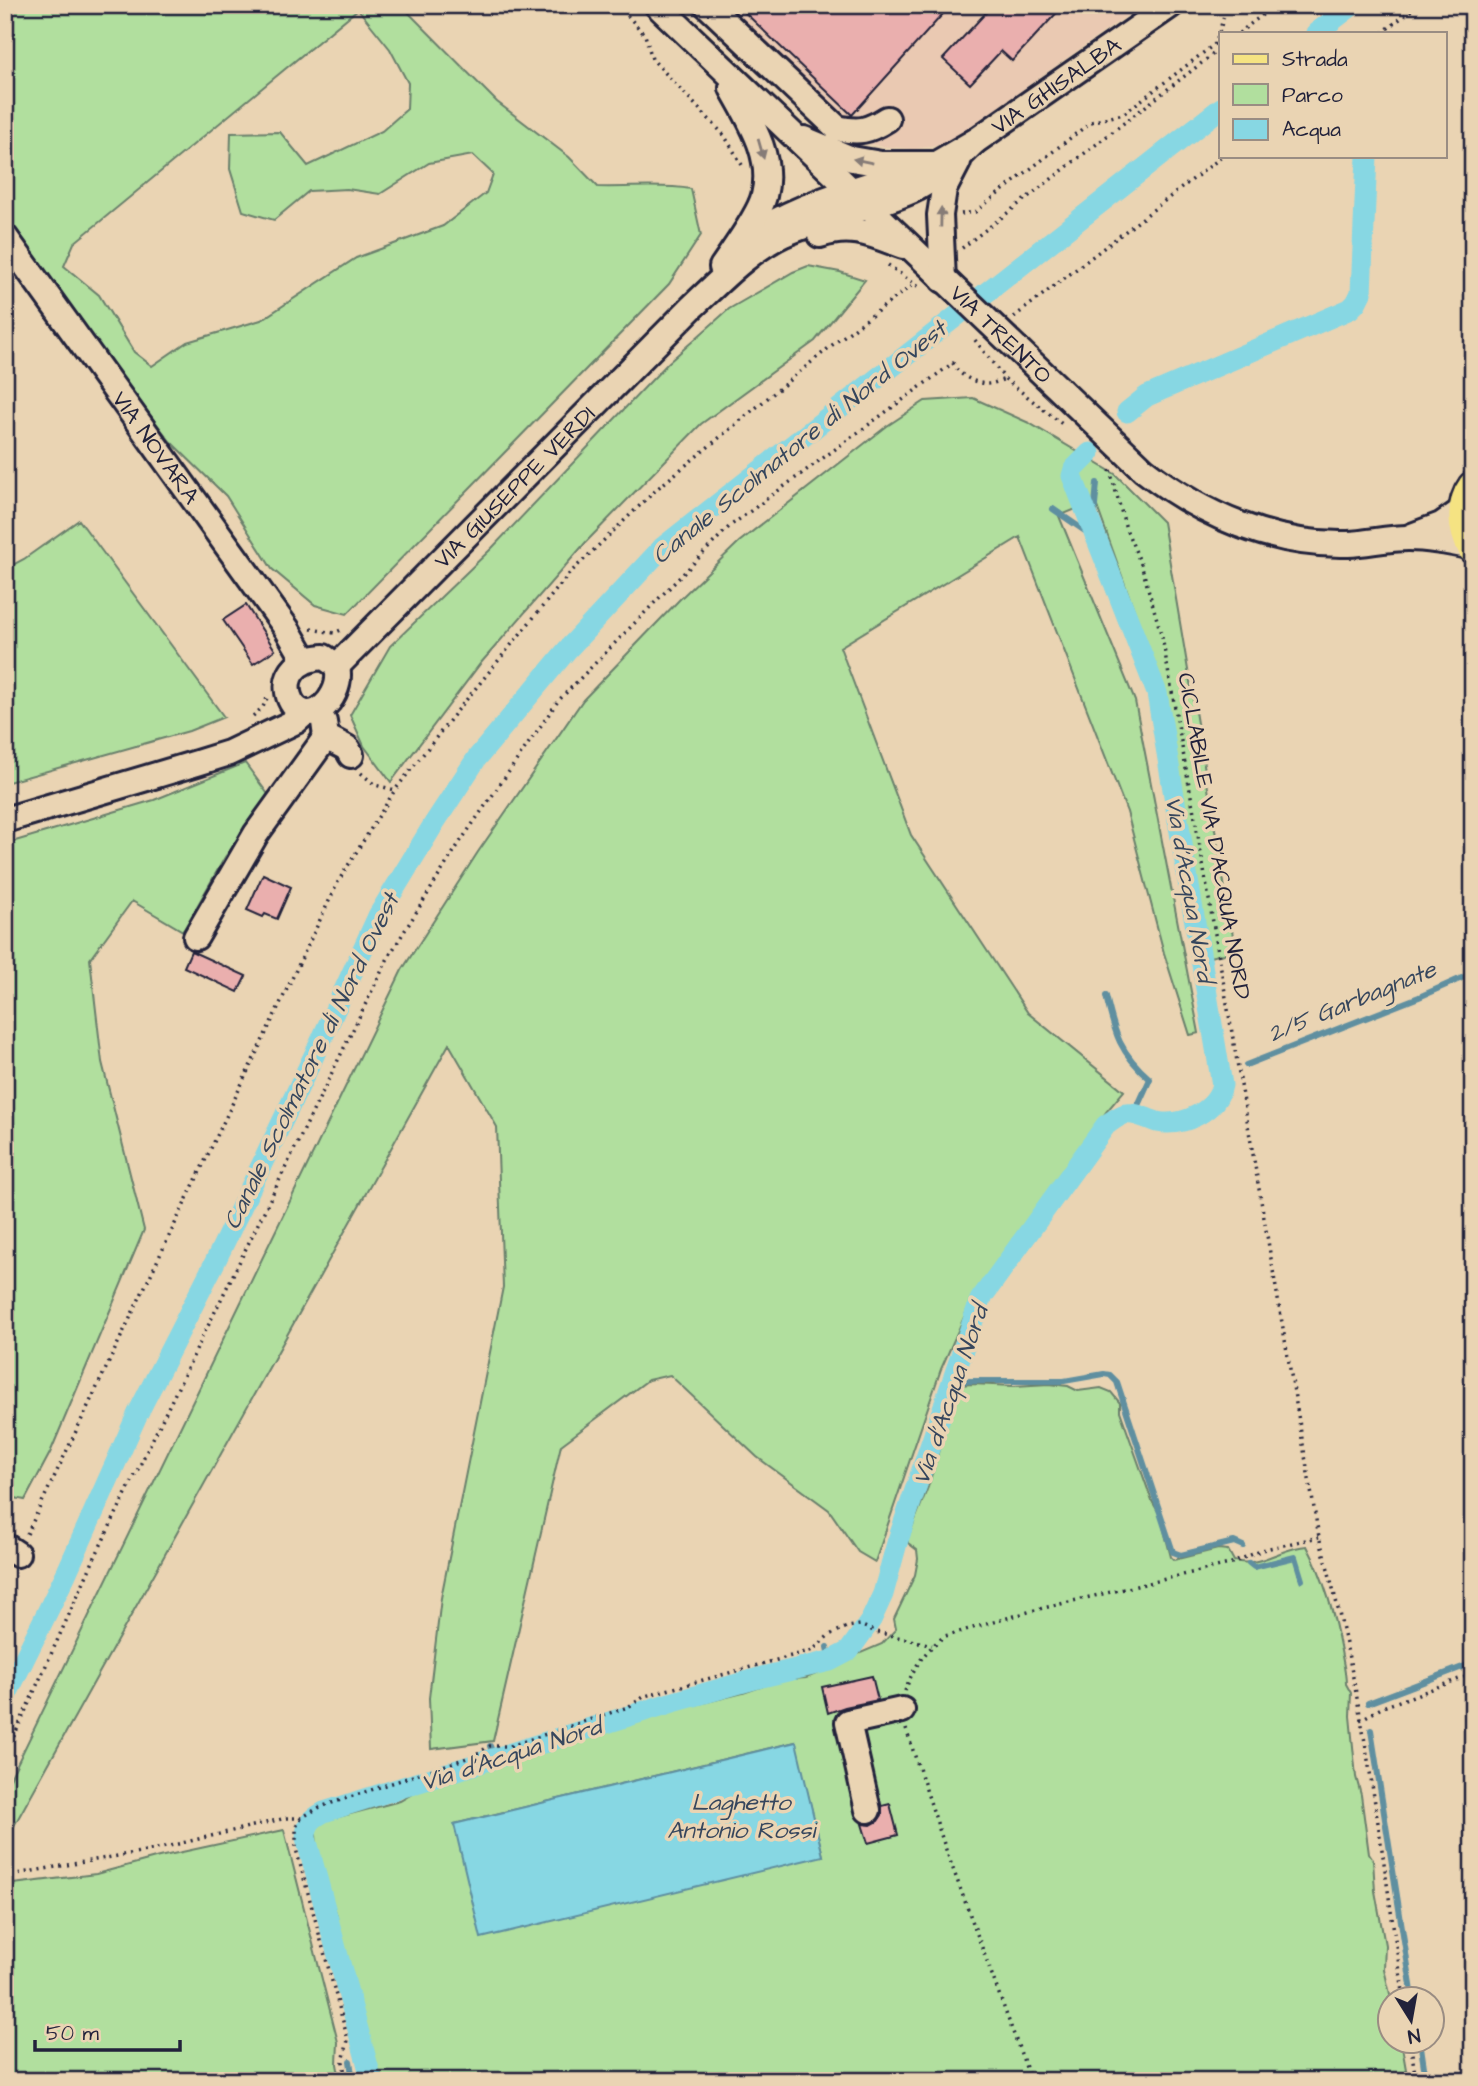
<svg xmlns="http://www.w3.org/2000/svg" width="1478" height="2086" font-family="'Architects Daughter',sans-serif">
	<style>
		.built { fill: #eac9b2 }
		.green { fill: #b1df9e; stroke: #6a806c; stroke-width: 2; fill-rule: evenodd }
		.water { fill: #87d7e3; stroke: #5f8fa0; stroke-width: 2 }
		.lines { fill: none; stroke-linecap: round; stroke-linejoin: round }
		.stream { stroke: #5f8fa0; stroke-width: 6 }
		.canal { stroke: #87d7e3; stroke-width: 21 }
		.building { fill: #eaafae; stroke: #22223b; stroke-width: 2 }
		.minor-casing { stroke: #22223b; stroke-width: 30 }
		.major-casing { stroke: #22223b; stroke-width: 35 }
		.path { stroke: #22223b; stroke-width: 3.5; stroke-dasharray: 2 5; stroke-linecap: butt }
		.minor { stroke: #ead4b3; stroke-width: 24 }
		.major { stroke: #f5e382; stroke-width: 30 }
		.oneway { fill: #867b77 }
		.labels { text-anchor: middle; stroke-width: 7; stroke-linejoin: round; paint-order: stroke }
		.street-label { font-size: 23px; fill: #22223b; stroke: #ead4b3 }
		.water-label { font-size: 24px; font-style: italic; fill: #36465d; stroke: #ead4b3 }
	</style>
	<rect width="100%" height="100%" fill="#ead4b3"/>
	<filter id="ink" filterUnits="userSpaceOnUse"><feTurbulence type="fractalNoise" baseFrequency=".0143" numOctaves="2"/><feDisplacementMap in="SourceGraphic" scale="14" xChannelSelector="R" yChannelSelector="G"/><feConvolveMatrix kernelMatrix="1 2 1 2 8 2 1 2 1" color-interpolation-filters="sRGB"/></filter>
	<g filter="url(#ink)">
		<path class="built" d="M691,5H1142L961,133L939,145L914,149L880,146L850,140L736,47Z"/>
		<path class="green" d="M5,5H401L497,102L569,157L598,187C629,188 661,184 691,189L701,235L669,284L347,614L315,605L272,569L226,496L170,441L5,224ZM358,9L390,49L408,83L407,109L382,131L308,166L280,132L231,133L230,169L243,211L274,220L309,191L347,189L380,194L429,163L473,155L493,174L486,193L443,226L356,258L261,320L187,342L152,366L134,352L99,295L64,266L74,243Z
			M808,266L840,272L865,280L815,341L701,424L586,542L480,664L391,782L364,746L350,715L390,646L492,548L668,363L729,309L793,272Z
			M973,398L1029,423L1115,474L1163,522L1235,948L1224,954L1209,957L1164,693L1095,501L1059,516L1135,701L1199,1033L1190,1035L1164,953L1127,812L1020,537L840,647L911,835L1028,1013L1124,1091L1106,1112L972,1299L941,1369L875,1562L858,1552L829,1510L757,1457L670,1375L648,1380L561,1445L493,1741L431,1749L429,1698L441,1598L503,1287L497,1127L449,1044L5,1842V1789L402,970L478,852L583,700L681,598L739,542L887,426L925,401Z
			M79,520L224,717L189,731L5,783V569L24,559Z
			M245,763L270,797L225,857L183,931L132,901L90,959L102,1062L144,1230L50,1453L25,1500L5,1496V844L154,800Z
			M972,1384L1014,1386L1049,1384L1068,1386L1078,1391L1101,1388L1111,1392L1120,1403V1411L1131,1442L1152,1501L1160,1515L1171,1557L1174,1560L1218,1549L1228,1550L1234,1561C1260,1568 1282,1547 1307,1546C1325,1580 1334,1614 1341,1651C1343,1662 1346,1673 1346,1684L1351,1693L1350,1716L1356,1777L1361,1795L1369,1854L1373,1860L1375,1891L1385,1945L1384,1969L1391,1998L1390,2040L1401,2041L1408,2081H378L373,2051L368,2041L356,1991L340,1949L337,1916L318,1858L316,1835L314,1834L315,1827L327,1820L400,1801L424,1787L500,1765L568,1742L584,1735L647,1717L743,1693L781,1680L806,1678L849,1661L858,1654L882,1644L896,1629L894,1619L915,1575L918,1559L917,1550L908,1543V1538L928,1487L957,1389L960,1385ZM795,1742L823,1856L454,1824Z
			M284,1830L338,2042L337,2064L340,2081H5V1885L96,1874L159,1857Z"/>
		<path class="water" d="M796,1742L823,1856L481,1938L454,1824Z"/>
		<g class="lines">
			<path class="stream" d="M1053,509L1098,540
				M1093,528L1097,483
				M1106,996C1115,1034 1119,1052 1150,1079L1134,1114
				M1246,1065L1419,997L1473,973
				M1220,1072L1226,1071
				M953,1381H1064L1104,1374L1110,1375L1117,1382L1173,1552L1181,1555L1234,1542L1243,1546
				M1249,1563L1254,1567L1295,1557L1302,1580
				M827,1647L830,1661
				M1368,1703L1473,1663
				M1371,1730L1413,1998
				M490,1746L494,1757
				M1420,2040L1426,2081
				M350,2061L353,2081"/>
			<path class="canal" d="M1316,33L1353,5
				M1127,412L1147,396L1350,309L1356,303L1361,293L1367,156
				M5,1698L66,1574L138,1413L214,1264L320,1043L378,916L435,822L477,758L567,650L663,547L1221,108
				M372,2081L306,1838C306,1824 311,1819 324,1812L670,1703L762,1677L830,1661L849,1651L871,1620L883,1594L897,1543L980,1300L1106,1125C1112,1121 1118,1116 1125,1114C1137,1112 1146,1119 1157,1122C1183,1127 1217,1111 1222,1085L1157,693L1072,476L1074,469L1090,453"/>
		</g>
		<path class="building" d="M737,5H951L852,115Z
			M993,5H1064L1012,61L1001,51L970,84L943,59Z
			M246,605L275,650L253,664L223,620Z
			M263,874L291,887L277,919L265,914L263,917L247,910Z
			M191,951L246,976L238,992L184,967Z
			M872,1676L878,1700L845,1707L828,1713L822,1687Z
			M890,1804L898,1835L868,1843L862,1824L871,1825L878,1821L882,1815V1806Z"/>
		<g class="lines">
			<g class="minor-casing">
				<g id="minor">
					<path id="s1" d="M657,5L1144,470C1202,515 1273,546 1348,544C1368,543 1388,538 1408,538C1430,538 1450,542 1472,547"/>
					<path d="M707,5L837,128C859,133 868,131 887,119"/>
					<path id="s2" d="M804,139L852,159L881,164H936L974,142L1171,5"/>
					<path d="M758,231C806,202 860,188 913,171"/>
					<path d="M820,235C852,224 873,235 903,246"/>
					<path id="s3" d="M5,237L287,629L305,660"/>
					<path d="M722,267C734,249 759,216 764,196C774,156 750,121 732,88"/>
					<path d="M943,280L940,215L944,189L958,162"/>
					<path d="M1412,536L1441,525L1464,509"/>
					<path d="M324,657L337,666C340,680 337,690 329,701C294,743 259,661 324,657Z"/>
					<path id="s4" d="M337,666L692,307C721,280 748,251 784,234C825,216 870,209 911,191C931,183 959,158 974,142"/>
					<path d="M324,722L326,737L347,748L351,755"/>
					<path d="M5,820L197,763L229,753L296,721L305,713"/>
					<path d="M196,937L256,834L326,737"/>
					<path d="M5,1546L17,1554"/>
					<path d="M868,1810L848,1722L902,1710"/>
				</g>
			</g>
			<g class="major-casing">
				<path id="major" d="M1473,487C1460,505 1463,529 1473,548"/>
			</g>
			<path class="path" d="M618,5L645,35L652,59L724,135L742,165
				M1239,33L1275,5
				M1382,33L1418,5
				M961,214L975,212L1091,122L1123,114L1216,43L1227,5
				M962,248L1221,48
				M888,265L919,287
				M1014,317L1223,156
				M975,340L1005,379L1062,424
				M1110,470L1126,529L1141,564L1162,637L1195,818L1319,1537C1363,1687 1380,1844 1404,1998
				M311,629L334,633L341,630
				M253,716L263,707L267,698
				M361,773L375,785L395,790L453,716L570,573L658,488L836,342L914,284
				M27,1534L339,880L395,790
				M905,1691C913,1668 925,1650 945,1636L1035,1610L1229,1564L1265,1549L1319,1537
				M1360,1720L1383,1707L1473,1674
				M906,1729L945,1847L1031,2081
				M5,1756L95,1557L389,956L460,842L558,701L730,526L953,363C958,375 974,383 987,384C993,384 999,381 1005,379
				M301,1818L296,1827V1849L348,2040L343,2062L346,2081
				M5,1876L157,1849L286,1818H301L320,1807L473,1756L490,1746H510L628,1707L645,1696L813,1650L829,1635L847,1627L860,1625L876,1632L932,1645
				M1410,2040L1416,2081"/>
			<use href="#minor" class="minor"/>
			<use href="#major" class="major"/>
		</g>
		<defs><path id="oneway-solid" d="M-6-.8H1V-3.2L6.5 0L1 3.2V.8H-6Z" transform="scale(1.75)"/></defs>
		<g class="oneway">
			<use href="#oneway-solid" transform="translate(761 149) rotate(74)"/>
			<use href="#oneway-solid" transform="translate(863 161) rotate(-169)"/>
			<use href="#oneway-solid" transform="translate(941 217) rotate(-89)"/>
		</g>
	</g>
	<g class="labels">
		<g class="street-label">
			<text dy="8" stroke="none"><textPath href="#s2" startOffset="280">VIA GHISALBA</textPath></text>
			<text dy="8" stroke="none"><textPath href="#s1" startOffset="476">VIA TRENTO</textPath></text>
			<text dy="8" stroke="none"><textPath href="#s3" startOffset="259">VIA NOVARA</textPath></text>
			<text dy="8" stroke="none"><textPath href="#s4" startOffset="252">VIA GIUSEPPE VERDI</textPath></text>
			<text transform="translate(1215 836) rotate(80)" y="8">CICLABILE VIA D’ACQUA NORD</text>
		</g>
		<g class="water-label">
			<text transform="translate(799 442) rotate(-39)" y="8">Canale Scolmatore di Nord Ovest</text>
			<text transform="translate(1190 889) rotate(80)" y="8">Via d'Acqua Nord</text>
			<text transform="translate(1352 1001) rotate(-22)" y="8">2/5 Garbagnate</text>
			<text transform="translate(311 1061) rotate(-64)" y="8">Canale Scolmatore di Nord Ovest</text>
			<text transform="translate(950 1395) rotate(-71)" y="8">Via d'Acqua Nord</text>
			<text transform="translate(511 1754) rotate(-18)" y="8">Via d'Acqua Nord</text>
			<text x="741" y="1810">Laghetto<tspan x="741" dy="28">Antonio Rossi</tspan></text>
		</g>
	</g>
	<rect width="1478" height="2086" fill="none" stroke="#ead4b3" stroke-width="28"/>
	<rect x="14" y="14" width="1450" height="2058" fill="none" stroke="#22223b" stroke-width="2.5" filter="url(#ink)"/>
	<rect x="1219" y="32" width="228" height="126" fill="#ead4b3" stroke="#9a8d83" stroke-width="2"/>
	<rect x="1233" y="54" width="35" height="10" fill="#f5e382" stroke="#9a8d83" stroke-width="2"/>
	<text x="1282" y="66" font-size="21" fill="#22223b">Strada</text>
	<rect x="1233" y="84" width="35" height="21" fill="#b1df9e" stroke="#9a8d83" stroke-width="2"/>
	<text x="1282" y="102" font-size="21" fill="#22223b">Parco</text>
	<rect x="1233" y="119" width="35" height="21" fill="#87d7e3" stroke="#9a8d83" stroke-width="2"/>
	<text x="1282" y="136" font-size="21" fill="#22223b">Acqua</text>
	<g transform="translate(1411 2020) rotate(169)"><circle r="33" fill="#ead4b3" stroke="#9a8d83" stroke-width="2"/>
	<path d="M0-5L12 26L0 18L-12 26Z" fill="#22223b"/>
	<text y="-10" font-size="19" font-weight="bold" text-anchor="middle" fill="#22223b">N</text>
	</g>
	<path d="M35 2040v10h145v-10" fill="none" stroke="#22223b" stroke-width="3.5"/>
	<text x="46" y="2040" font-size="21" fill="#22223b" stroke="#ead4b3" stroke-width="5" paint-order="stroke">50 m</text>
</svg>
